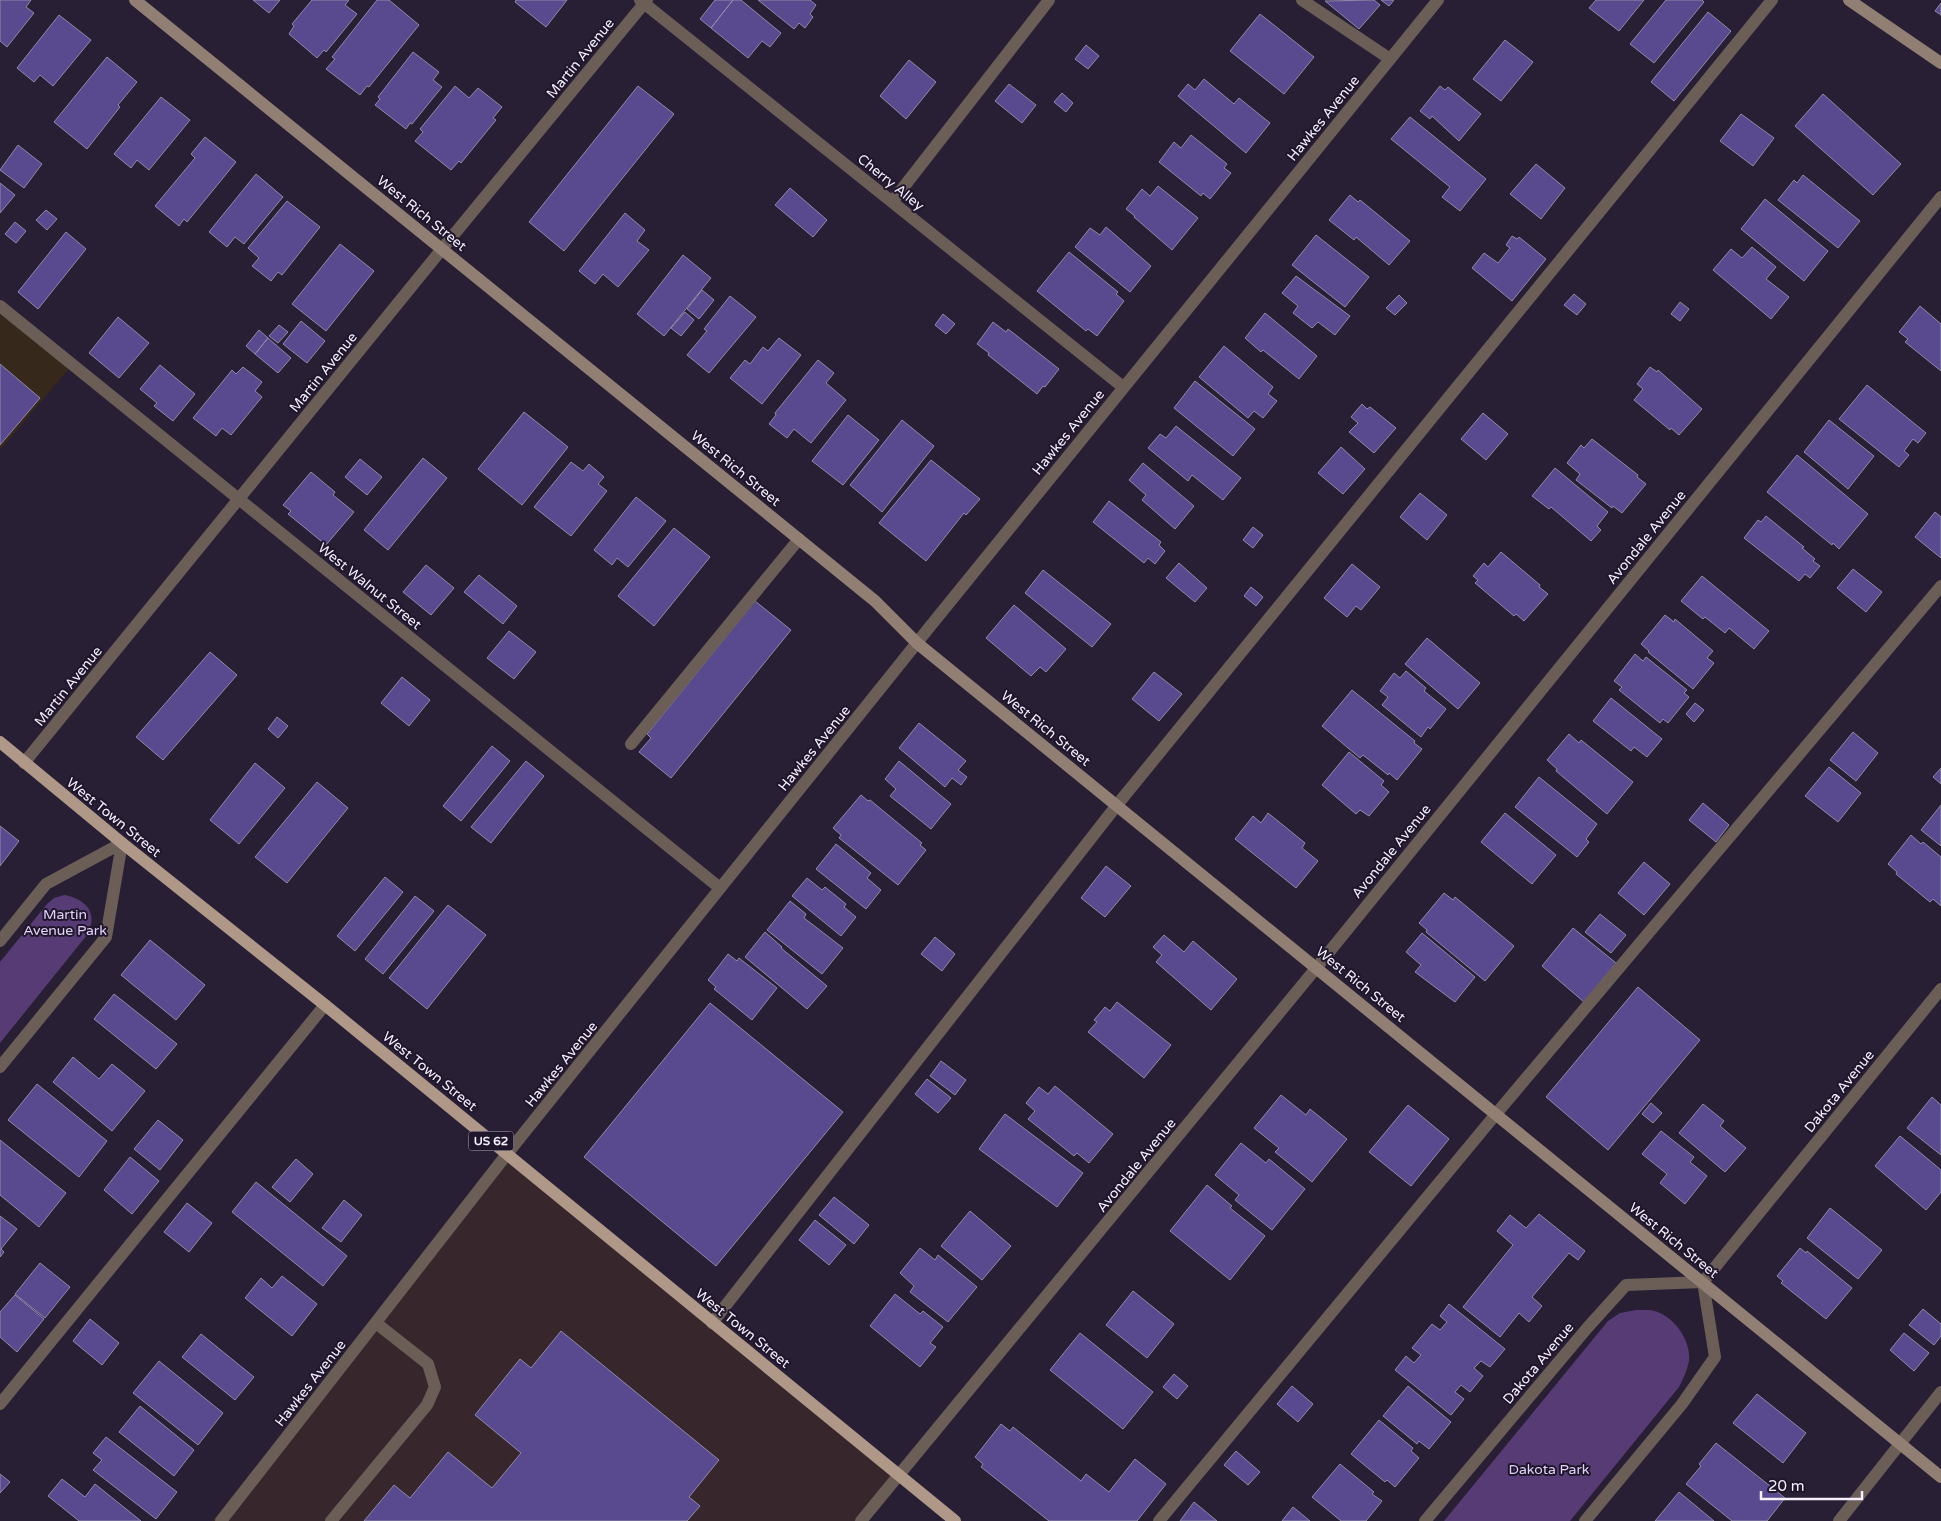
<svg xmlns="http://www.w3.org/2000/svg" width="1941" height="1521" font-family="'Varela Round',sans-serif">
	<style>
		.commercial { fill: #36291b }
		.education { fill: #38262d }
		.green { fill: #563b75 }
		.building { fill: #594a90; stroke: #8e8aa7 }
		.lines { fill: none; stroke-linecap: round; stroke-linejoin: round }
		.lane { stroke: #6a5e57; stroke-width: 12 }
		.street { stroke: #6a5e57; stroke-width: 12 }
		.secondary { stroke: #917f73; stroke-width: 12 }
		.primary { stroke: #b09889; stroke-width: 12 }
		.labels { text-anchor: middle; stroke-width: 4; stroke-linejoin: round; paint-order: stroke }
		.shield { fill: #1f162b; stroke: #b5aebf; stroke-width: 1 }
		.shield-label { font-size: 12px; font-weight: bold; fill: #f5effe }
		.street-label { font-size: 14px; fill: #f5effe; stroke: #1f162b }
		.park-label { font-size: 14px; fill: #e2d1f9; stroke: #1f162b }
	</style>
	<rect width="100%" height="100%" fill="#291f35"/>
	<path class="commercial" d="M0,306L72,365L0,450Z"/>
	<path class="education" d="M507,1154L898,1475L861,1521H212Z"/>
	<path class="green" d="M64,895C86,899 99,913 87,935L0,1043V962L47,904L54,898Z
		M1636,1310C1644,1310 1653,1309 1660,1313C1677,1321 1691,1342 1689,1361C1687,1371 1683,1379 1679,1387L1570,1521H1444L1608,1321L1620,1313Z"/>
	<path class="building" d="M0,0H31L26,7L34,13L7,47L0,41Z
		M253,0H280L269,13Z
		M312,0H349L345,5L357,14L326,52L324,50L317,58L289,34L294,26L292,24Z
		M377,0H389L419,25L369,87L367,86L360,95L326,69L335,59L332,57Z
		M516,0H567L546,27L515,2Z
		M715,0H733L711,28L700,19Z
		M733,0H741L781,33L770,47L762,41L748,58L711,28Z
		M758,0H810L816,5L810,14L813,17L805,28L799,23L794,29Z
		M1374,0L1380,5L1359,29L1325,1Z
		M1381,0H1394L1389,6Z
		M1596,0H1644L1619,31L1589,8Z
		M1666,0H1702L1704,2L1654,63L1630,44Z
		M1941,3V15L1935,11Z
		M1708,12L1731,31L1674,101L1651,82Z
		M1260,14L1314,57L1284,94L1230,51Z
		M59,15L91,40L53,86L40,75L34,82L17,68Z
		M1505,40L1533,62L1501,101L1473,79Z
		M1086,45L1099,56L1088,69L1075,59Z
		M413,52L439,72L433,80L442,87L412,124L410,123L406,129L375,105L380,99L378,97Z
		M107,57L137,82L118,105L120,107L87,149L54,122Z
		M909,60L936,82L906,119L880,96Z
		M1204,79L1234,104L1239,98L1270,123L1246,153L1178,96L1188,84L1195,90Z
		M1009,84L1036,105L1022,123L995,101Z
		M455,86L469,98L478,88L502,107L493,118L496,120L461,163L459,161L451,170L415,141L423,132L420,129Z
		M638,86L674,114L564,251L529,222Z
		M1440,86L1445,90L1448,87L1481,114L1459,141L1432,116L1430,119L1420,111Z
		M1062,93L1073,103L1066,112L1054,102Z
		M1823,94L1901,164L1873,195L1795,126Z
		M161,97L190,120L149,170L137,160L131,168L114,154Z
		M1741,114L1774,138L1753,166L1720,141Z
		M1410,117L1486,179L1460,211L1442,197L1450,187L1391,139Z
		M1191,135L1227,164L1224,168L1231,173L1210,199L1203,193L1201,196L1159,162L1174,142L1181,148Z
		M205,137L236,162L187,222L184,219L179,226L155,206L195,158L191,154Z
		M18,145L42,164L24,188L0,170Z
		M1536,164L1565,188L1541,219L1510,194Z
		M256,174L283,197L244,244L235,237L227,247L209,232Z
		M1803,175L1860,221L1838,248L1778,200L1794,180L1797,183Z
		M0,183L15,195L0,213Z
		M1158,186L1198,218L1172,250L1134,217L1135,216L1126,209L1142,189L1150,196Z
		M790,188L827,220L813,237L775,205Z
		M1350,195L1358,202L1360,200L1410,241L1389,265L1356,237L1354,240L1329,220Z
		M1765,199L1828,251L1804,281L1741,229Z
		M287,201L320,227L282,275L278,272L271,281L252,266L259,258L248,248Z
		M46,210L57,219L47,230L36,220Z
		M625,213L645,230L637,241L649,250L618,287L603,274L595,284L579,271Z
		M15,222L26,231L16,243L5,234Z
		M1106,227L1151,266L1130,292L1075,247L1090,228L1100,235Z
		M66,232L86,249L38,309L18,292Z
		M1316,235L1369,277L1345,307L1292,265Z
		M1512,236L1517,239L1519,237L1546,259L1512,301L1472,268L1484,253L1498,263L1510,248L1506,245Z
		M340,244L374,271L326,331L292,304Z
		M1752,247L1776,267L1766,279L1789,297L1771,319L1713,270L1731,249L1742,258Z
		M1069,252L1118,292L1116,294L1124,301L1097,336L1088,329L1086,331L1037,291Z
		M683,255L711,278L664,336L637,314Z
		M1296,276L1350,316L1335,335L1318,322L1312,328L1293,313L1298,306L1282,293Z
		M702,290L714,300L699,319L687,309Z
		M1574,294L1586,304L1577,315L1564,305Z
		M1399,295L1407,303L1395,315L1386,308Z
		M730,296L756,317L709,373L687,355L707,331L704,329Z
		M1680,302L1689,309L1680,321L1671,314Z
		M1920,306L1941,324V371L1905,342L1908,339L1899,332Z
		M685,312L694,320L681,336L671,328Z
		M1265,313L1317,356L1299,379L1263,350L1261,352L1245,338Z
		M943,314L955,324L946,334L935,325Z
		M118,317L149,343L119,378L89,353Z
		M301,321L325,341L307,363L283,344Z
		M993,322L1006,332L1008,329L1059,369L1045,387L1043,386L1037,394L988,355L989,353L977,344Z
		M279,325L288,332L278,343L269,336Z
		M259,330L268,338L255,354L246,346Z
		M268,338L291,358L278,373L255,354Z
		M779,338L801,355L762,404L730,378L745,360L750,364L763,347L768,351Z
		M1224,346L1273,387L1268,394L1277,401L1263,418L1254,411L1248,418L1199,377Z
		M818,360L834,373L826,383L846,400L811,443L794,429L787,438L769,424L776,415L775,413Z
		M0,364L40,398L0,445Z
		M160,365L195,394L173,421L154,406L157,403L140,389Z
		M243,367L262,382L255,391L262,397L231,435L222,428L216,436L193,418L232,370L236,374Z
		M1650,367L1657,372L1658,370L1702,409L1679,435L1671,428L1670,430L1634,400L1643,389L1637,384Z
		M1195,381L1255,429L1233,456L1174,408Z
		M1867,385L1926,433L1918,443L1913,439L1904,451L1909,455L1899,467L1839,419Z
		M1362,404L1367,409L1370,407L1396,428L1374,453L1349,432L1358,423L1351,417Z
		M524,412L568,447L522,505L478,469Z
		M1483,413L1508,434L1486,460L1461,439Z
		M848,415L879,440L843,485L812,461Z
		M902,420L934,446L882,512L850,485Z
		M1829,420L1874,456L1848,489L1804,452Z
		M1176,426L1241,478L1223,500L1192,475L1188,481L1148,448L1160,434L1166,438Z
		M1592,439L1638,475L1637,477L1646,484L1622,513L1613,506L1612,508L1576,480L1580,474L1567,463L1581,445L1584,448Z
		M1341,447L1365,469L1343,494L1318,473Z
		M1797,455L1868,514L1839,549L1833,543L1832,545L1767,492Z
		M423,458L447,478L388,550L364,530Z
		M360,459L382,477L367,495L345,477Z
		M931,460L980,499L966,515L964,513L926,561L879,523Z
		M571,462L583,471L589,464L604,477L598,484L607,491L571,536L534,507Z
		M1143,463L1194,506L1175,529L1142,500L1146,495L1129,480Z
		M1555,468L1608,512L1597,526L1601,530L1591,541L1551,507L1549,509L1532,496Z
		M311,472L335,492L333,495L354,512L326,545L288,514L291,511L283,505Z
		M1420,493L1447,515L1427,540L1400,517Z
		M636,497L666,521L628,567L617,558L612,565L594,550Z
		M1109,501L1161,542L1159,545L1165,551L1155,564L1148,558L1144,563L1093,522Z
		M1935,512L1941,517V558L1915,537Z
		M1766,516L1804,547L1802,548L1815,559L1813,561L1820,566L1810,578L1805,574L1799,581L1744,538L1758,520L1761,522Z
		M1253,527L1263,535L1253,548L1243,540Z
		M674,528L710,557L654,626L618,596Z
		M1501,552L1540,585L1539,587L1548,594L1524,621L1516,614L1514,616L1475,583L1478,580L1473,576L1484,563L1488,567Z
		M1179,563L1207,588L1195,602L1166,578Z
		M1352,564L1380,587L1361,610L1356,606L1347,617L1324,598Z
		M426,565L454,588L431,615L403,592Z
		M1853,569L1882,592L1866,612L1837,588Z
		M1043,570L1111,624L1092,647L1025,593Z
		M479,575L517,606L503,624L464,592Z
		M1702,576L1769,631L1754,649L1729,628L1725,633L1705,617L1703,619L1681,601Z
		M1251,587L1263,597L1256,606L1244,596Z
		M755,601L791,630L671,778L639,752L651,738L647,734Z
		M1014,605L1066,649L1046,672L1040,667L1031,676L986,638Z
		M1665,615L1674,622L1675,619L1713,651L1707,658L1714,663L1693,689L1648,652L1649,651L1641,644Z
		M509,631L536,652L514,679L487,658Z
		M1427,638L1480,683L1458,709L1405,664Z
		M210,652L237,675L163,760L136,737Z
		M1635,654L1643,661L1646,657L1687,690L1684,693L1689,697L1668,723L1663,719L1660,723L1619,690L1622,687L1614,681Z
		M1406,671L1426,688L1424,691L1446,709L1430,729L1428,727L1421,737L1382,705L1388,697L1380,691L1394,673L1400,678Z
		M1154,672L1182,694L1159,721L1132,699Z
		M402,677L430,700L409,726L381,703Z
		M1352,690L1415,741L1414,743L1422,749L1397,780L1389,773L1388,775L1363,755L1360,758L1322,726Z
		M1611,698L1662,739L1647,757L1634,747L1631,751L1593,721Z
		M1695,703L1704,710L1694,722L1686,714Z
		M277,717L288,726L278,738L268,729Z
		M919,723L966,761L958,770L967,777L961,785L952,778L945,787L899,748Z
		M1853,732L1878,753L1856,781L1830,760Z
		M1569,734L1579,743L1581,740L1633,782L1607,814L1556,771L1557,769L1547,760Z
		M492,746L510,761L461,821L443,806Z
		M1349,752L1384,781L1381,785L1389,792L1369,816L1360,810L1356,814L1322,785Z
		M526,761L544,776L491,843L471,827Z
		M899,761L951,804L931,829L890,796L896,789L885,779Z
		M255,763L285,788L239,844L210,820Z
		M1829,767L1861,793L1838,822L1805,796Z
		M1941,768V784L1933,777Z
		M1539,777L1597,824L1586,839L1589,842L1577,857L1515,807Z
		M317,782L348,808L287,883L255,857Z
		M861,795L868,801L870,800L922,843L920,845L926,850L898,885L839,838L841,835L833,828Z
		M1703,803L1729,825L1716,842L1689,820Z
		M1941,805V846L1921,830Z
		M1268,813L1305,843L1302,848L1318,861L1296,888L1235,839L1253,816L1261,823Z
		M1505,813L1556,855L1532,884L1481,842Z
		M0,826L19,841L0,866Z
		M1911,835L1921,844L1923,842L1941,857V906L1933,899L1930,902L1896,874L1897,872L1888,864Z
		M836,844L871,873L867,878L881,890L866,909L816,869Z
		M1644,862L1670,884L1644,915L1618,893Z
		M1106,866L1131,886L1105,917L1081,898Z
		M385,877L403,892L355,951L337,936Z
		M807,878L822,890L825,887L846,904L844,907L856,917L841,936L792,896Z
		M1444,893L1453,900L1455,897L1514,946L1485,981L1426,932L1427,930L1419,923Z
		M415,896L434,911L383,974L365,959Z
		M790,901L806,914L804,918L843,948L822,974L767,930Z
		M448,905L486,935L427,1009L389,978Z
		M1600,914L1626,935L1611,953L1585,932Z
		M1573,928L1616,963L1584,1002L1542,966Z
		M765,932L782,947L781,948L827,986L807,1009L745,957Z
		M1422,933L1475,977L1455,1002L1415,972L1421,965L1406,952Z
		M1164,935L1184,952L1193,941L1237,979L1211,1010L1156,962L1162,955L1153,947Z
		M935,937L955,954L942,971L921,954Z
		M150,940L205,985L176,1020L121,975Z
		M728,954L737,961L739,958L777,988L752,1020L714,989L716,987L708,980Z
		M1638,987L1700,1040L1608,1150L1546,1097Z
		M114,994L177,1044L156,1069L94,1019Z
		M1117,1002L1171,1045L1144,1078L1088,1032L1097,1022L1094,1020L1105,1007L1110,1011Z
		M710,1003L843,1112L716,1266L584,1157Z
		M73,1057L99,1079L112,1064L145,1091L112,1131L53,1082Z
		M941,1061L966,1080L955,1095L930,1076Z
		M927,1079L951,1098L938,1113L915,1094Z
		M37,1084L107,1141L79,1177L8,1120Z
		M1055,1086L1113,1134L1089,1163L1077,1153L1074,1156L1028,1119L1035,1111L1026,1103L1039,1087L1048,1094Z
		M1281,1095L1306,1115L1310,1109L1347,1139L1312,1182L1275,1152L1279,1148L1254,1128Z
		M1932,1097L1941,1105V1155L1907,1128Z
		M1651,1103L1662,1113L1653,1123L1642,1114Z
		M1703,1104L1724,1121L1720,1126L1746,1148L1725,1172L1679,1133Z
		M1408,1105L1449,1139L1411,1186L1369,1152Z
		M1005,1114L1083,1173L1057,1207L979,1149Z
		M158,1120L183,1140L160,1170L134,1149Z
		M1661,1131L1694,1157L1690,1162L1707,1176L1685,1204L1660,1183L1667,1174L1642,1154Z
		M1900,1136L1941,1170V1192L1926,1210L1875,1166Z
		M0,1140L66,1193L39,1227L0,1195Z
		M1241,1143L1266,1163L1269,1159L1305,1189L1272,1230L1235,1200L1239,1195L1215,1175Z
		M130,1157L159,1181L132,1214L104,1190Z
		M296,1159L313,1174L290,1202L272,1187Z
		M256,1182L347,1256L323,1286L232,1212Z
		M1207,1185L1232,1206L1230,1208L1265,1236L1230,1280L1170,1231Z
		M834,1197L869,1225L854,1244L819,1215Z
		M344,1200L362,1215L341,1242L322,1228Z
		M187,1203L212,1223L189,1252L164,1232Z
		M1830,1208L1882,1250L1858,1279L1807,1238Z
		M970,1211L1011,1246L982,1280L941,1246Z
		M1539,1214L1585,1251L1578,1260L1569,1253L1532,1297L1542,1306L1529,1322L1519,1313L1500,1337L1463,1307L1513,1245L1497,1231L1510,1215L1526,1228Z
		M0,1216L17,1229L1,1249L4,1252L0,1257Z
		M815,1220L846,1245L829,1265L799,1240Z
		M920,1248L935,1260L938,1255L977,1287L948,1322L910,1292L914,1286L900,1273Z
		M1800,1248L1806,1253L1807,1251L1852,1288L1826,1319L1781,1283L1783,1281L1777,1276Z
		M40,1263L70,1287L45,1318L15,1294Z
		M282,1276L317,1304L292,1336L245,1298L261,1278L272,1288Z
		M1133,1291L1174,1324L1147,1358L1106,1325Z
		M895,1294L920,1314L923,1311L943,1327L930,1343L936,1347L920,1367L870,1326Z
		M15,1295L44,1319L17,1352L0,1337V1312Z
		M1449,1304L1505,1349L1490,1367L1481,1361L1474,1368L1483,1376L1470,1392L1461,1385L1455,1392L1464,1399L1451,1415L1395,1370L1406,1356L1414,1363L1421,1355L1412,1348L1432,1324L1440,1330L1447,1322L1440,1316Z
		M1923,1309L1941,1324V1336L1934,1345L1909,1325Z
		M90,1319L119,1343L102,1365L73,1341Z
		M561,1331L719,1460L689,1497L700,1506L687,1521H364L394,1485L410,1498L448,1452L492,1488L521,1453L475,1415L520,1359L531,1368Z
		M1080,1333L1153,1392L1123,1429L1050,1370Z
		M1904,1333L1929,1353L1914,1371L1890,1350Z
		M201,1334L254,1377L235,1400L182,1357Z
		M159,1361L223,1413L198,1445L133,1393Z
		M1174,1374L1188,1386L1177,1399L1163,1387Z
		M1292,1386L1313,1404L1298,1422L1277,1404Z
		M1408,1386L1451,1422L1429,1449L1419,1441L1417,1444L1383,1416Z
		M1757,1394L1806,1433L1783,1463L1733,1423Z
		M140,1406L194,1450L174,1476L119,1432Z
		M1379,1420L1413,1448L1411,1451L1419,1458L1395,1487L1387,1480L1385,1482L1351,1454Z
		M1001,1424L1010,1431L1013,1427L1081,1481L1086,1474L1109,1492L1135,1459L1166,1484L1137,1521H1049L981,1467L983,1464L975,1457Z
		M106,1437L177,1492L156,1519L93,1470L102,1460L93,1453Z
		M1716,1443L1785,1498L1767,1521H1732L1686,1484L1701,1466L1699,1464Z
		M1236,1451L1260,1472L1248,1485L1224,1465Z
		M1340,1464L1374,1492L1372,1494L1382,1501L1366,1521H1341L1312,1497Z
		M0,1474L10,1482L0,1493Z
		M62,1479L85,1497L95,1484L141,1521H79L48,1496Z
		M1679,1492L1714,1521H1655Z
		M1194,1502L1217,1521H1180Z
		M1293,1507L1310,1521H1282Z"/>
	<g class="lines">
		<path class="lane" d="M640,0L1123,387
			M1302,0L1390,59
			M892,202L1049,0
			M631,744L799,539
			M712,1323L1117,805L1772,0
			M0,1404L325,1005
			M331,1521L427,1405L435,1387L428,1364L376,1323
			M1159,1521L1496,1114L1941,586
			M1839,1521L1941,1392"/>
		<path class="street" d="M0,306L720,888
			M24,763L442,249L647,0
			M0,941L46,884L122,843
			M0,1067L106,937L122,843
			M221,1521L507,1154L928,629L1438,0
			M861,1521L1317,967L1941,197
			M1425,1521L1588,1327L1626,1285L1703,1282
			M1585,1521L1682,1404L1715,1357L1703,1282L1941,989"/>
		<path class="secondary" d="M135,0L875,601L917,643L1941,1477
			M1849,0L1941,63"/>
		<path class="primary" d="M0,742L122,843L325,1005L955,1521"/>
	</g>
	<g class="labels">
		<rect class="shield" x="468.5" y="1131.5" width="45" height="19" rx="4"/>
		<g class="shield-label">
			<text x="491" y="1145">US 62</text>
		</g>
		<g class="street-label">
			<text transform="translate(580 58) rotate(-51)" y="5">Martin Avenue</text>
			<text transform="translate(1323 118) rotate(-51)" y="5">Hawkes Avenue</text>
			<text transform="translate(891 182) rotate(39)" y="5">Cherry Alley</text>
			<text transform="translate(422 213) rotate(39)" y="5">West Rich Street</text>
			<text transform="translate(323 372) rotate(-51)" y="5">Martin Avenue</text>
			<text transform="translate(1068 432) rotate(-51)" y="5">Hawkes Avenue</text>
			<text transform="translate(736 468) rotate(39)" y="5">West Rich Street</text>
			<text transform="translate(1646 537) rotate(-51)" y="5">Avondale Avenue</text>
			<text transform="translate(370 586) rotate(39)" y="5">West Walnut Street</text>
			<text transform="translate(68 686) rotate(-51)" y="5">Martin Avenue</text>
			<text transform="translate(1046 728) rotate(39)" y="5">West Rich Street</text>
			<text transform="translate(814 748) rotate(-51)" y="5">Hawkes Avenue</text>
			<text transform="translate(114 817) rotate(39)" y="5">West Town Street</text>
			<text transform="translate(1391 851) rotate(-51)" y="5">Avondale Avenue</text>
			<text transform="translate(1361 984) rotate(39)" y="5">West Rich Street</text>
			<text transform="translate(561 1064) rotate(-51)" y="5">Hawkes Avenue</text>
			<text transform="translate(430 1071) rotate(39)" y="5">West Town Street</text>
			<text transform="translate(1839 1091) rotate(-51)" y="5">Dakota Avenue</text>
			<text transform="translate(1136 1165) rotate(-51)" y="5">Avondale Avenue</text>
			<text transform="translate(1674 1240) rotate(39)" y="5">West Rich Street</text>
			<text transform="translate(743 1328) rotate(39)" y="5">West Town Street</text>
			<text transform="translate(1538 1363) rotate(-50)" y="5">Dakota Avenue</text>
			<text transform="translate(310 1383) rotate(-52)" y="5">Hawkes Avenue</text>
		</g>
		<g class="park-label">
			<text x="65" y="919">Martin<tspan x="65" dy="16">Avenue Park</tspan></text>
			<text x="1549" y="1474">Dakota Park</text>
		</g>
	</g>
	<path d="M1761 1491v8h101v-8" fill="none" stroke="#f5effe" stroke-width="2.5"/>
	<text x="1768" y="1491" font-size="15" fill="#f5effe" stroke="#1f162b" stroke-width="4" paint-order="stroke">20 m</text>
</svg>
